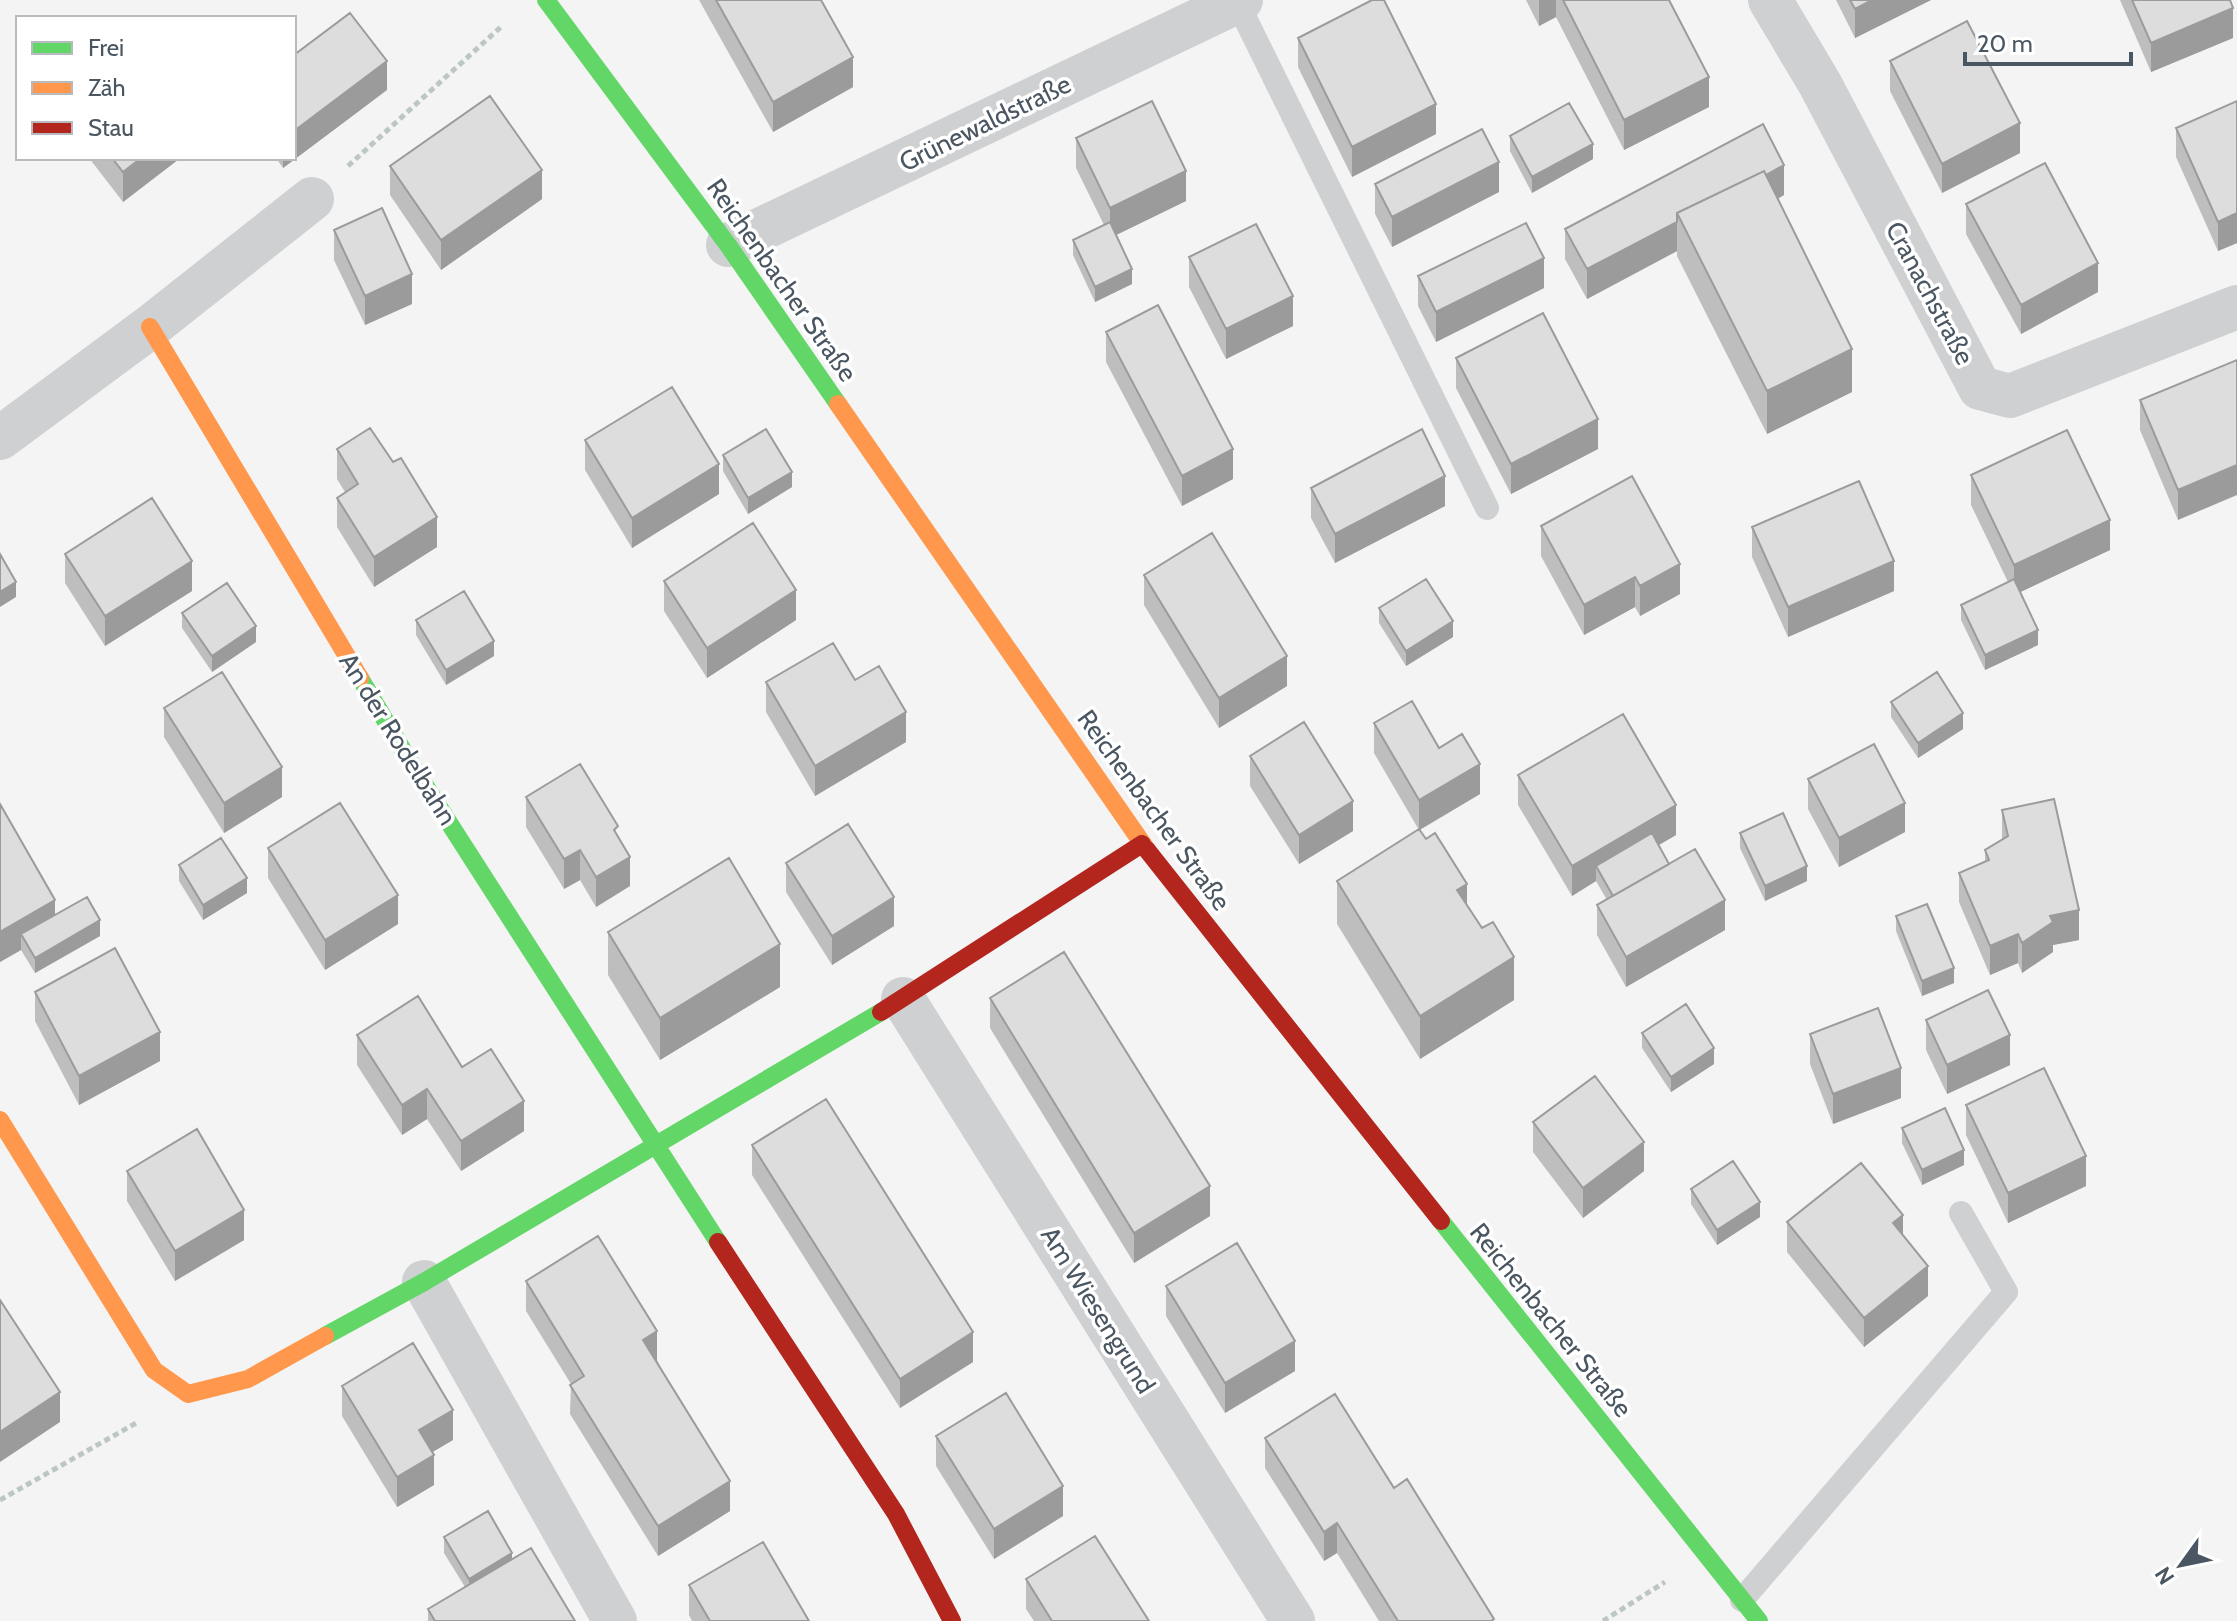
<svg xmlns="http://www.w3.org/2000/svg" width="2237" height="1621" font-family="Cabin,sans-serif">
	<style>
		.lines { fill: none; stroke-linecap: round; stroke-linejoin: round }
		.path { stroke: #bcc7c4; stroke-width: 5; stroke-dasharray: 6 4; stroke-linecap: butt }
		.lane { stroke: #ced0d2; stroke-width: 24 }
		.street { stroke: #ced0d2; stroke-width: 44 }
		.fast { stroke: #63d668; stroke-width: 18 }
		.slow { stroke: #ff974d; stroke-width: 18 }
		.jam { stroke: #b3261e; stroke-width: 18 }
		.wall { fill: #bebebf }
		.shaded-wall { fill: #9b9b9b }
		.building { fill: #ddddde; stroke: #9b9b9b; stroke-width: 2 }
		.labels { text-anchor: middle; stroke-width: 7; stroke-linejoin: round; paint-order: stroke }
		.street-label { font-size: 26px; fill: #4a5661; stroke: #fff }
	</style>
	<rect width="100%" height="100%" fill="#f4f4f4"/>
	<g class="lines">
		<path class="path" d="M348,166L503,25
			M0,1500L138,1422
			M1603,1621L1665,1582"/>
		<path class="lane" d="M1237,2L1487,508
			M1742,1600L2006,1292L1961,1213"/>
		<path class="street" d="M1770,0L1820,84L1980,388L2010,396L2237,307
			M728,245L1241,0
			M0,438L150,327L312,199
			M903,999L1293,1621
			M424,1282L615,1621"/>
		<path class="fast" d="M546,0L728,245L838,404
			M360,678L410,762L718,1242
			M1441,1221L1759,1621
			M325,1336L424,1282L881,1012"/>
		<path class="slow" d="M150,327L360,678
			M838,404L1147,850
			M0,1120L154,1370L188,1394L248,1379L325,1336"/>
		<path class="jam" d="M1147,850L1441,1221
			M881,1012L1142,844
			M718,1242L896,1514L952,1621"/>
	</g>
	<path class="wall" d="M699,0H821L853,87L773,132Z
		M1526,0H1669L1709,107L1624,150L1556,17L1539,26Z
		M1836,0H1931L1855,38Z
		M2120,0H2230L2233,38L2151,72Z
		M1298,38L1436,134L1352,177L1298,67Z
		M1890,61L2020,153L1942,193L1890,91Z
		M387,90L283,168L276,158H294Z
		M2237,101V243L2218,251L2176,157V128Z
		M1510,136L1593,159L1532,193L1510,151Z
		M1076,138L1186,201L1116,235L1132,284L1095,302L1073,255V240L1104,225L1076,168Z
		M89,158H179V159L123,202Z
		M390,166L542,199L441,270L390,195Z
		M1375,184L1499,192L1392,247L1375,214Z
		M1784,195L1778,199L1852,392L1767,434L1677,256V251L1587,299L1565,259V229Z
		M1966,204L2098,292L2021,334L1966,234Z
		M334,230L412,304L365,325L334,260Z
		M1189,257L1293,326L1226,359L1189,287Z
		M1418,276L1544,288L1436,342L1418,306Z
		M1106,332L1233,479L1182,506L1106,362Z
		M1456,358L1598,449L1511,494L1456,388Z
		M2237,360L2178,520L2140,430V400Z
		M585,440L719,494L632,548L585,470Z
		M337,449L437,547L374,587L337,527V498L345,492L337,479Z
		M723,455L792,487L748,514L723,471Z
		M1971,475L2110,550L2020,592L2038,645L1985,670L1961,620V605L2008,582L1971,505Z
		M1311,488L1445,506L1335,563L1311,518Z
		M1541,526L1680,594L1640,616L1635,607L1584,635L1541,556Z
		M1752,527L1894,591L1788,637L1752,557Z
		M65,554L192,591L105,646L65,583Z
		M1144,575L1287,686L1219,728L1144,605Z
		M664,581L796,620L707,678L664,611Z
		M1379,608L1453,637L1406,666L1379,623Z
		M182,613L256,642L212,672L182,628Z
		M416,620L494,656L446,685L416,635Z
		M766,682L906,742L815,796L766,712Z
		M1891,702L1963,729L1918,758L1891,717Z
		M164,708L282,797L224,833L164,737Z
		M1374,723L1439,748L1480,794L1420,830L1467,905L1514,1000L1420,1059L1337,924V881L1419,830L1374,753Z
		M1250,756L1353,831L1299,864L1250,786Z
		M1518,775L1676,835L1658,845L1669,864L1725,930L1626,987L1597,935V905L1607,900L1596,881L1572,896L1518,805Z
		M1808,779L1905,832L1839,867L1808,809Z
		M526,797L618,837L630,886L596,907L580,880L564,889L526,827Z
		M0,804L55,915L100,936L35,973L21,950L0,962Z
		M2002,810L2079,940L2053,945V952L2022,973L2018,963L1990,975L1959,902V873L1985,861V850L2002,840Z
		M1740,833L1807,881L1765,901L1740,848Z
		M268,848L398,924L325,970L268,878Z
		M786,863L894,926L832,965L786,892Z
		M179,865L247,893L203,920L179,881Z
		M1896,916L1954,983L1922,996L1896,931Z
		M608,932L780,987L660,1060L608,975Z
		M35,992L160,1061L79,1105L35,1021Z
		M990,998L1210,1216L1134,1263L990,1028Z
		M1926,1020L2010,1065L1947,1094L1926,1050Z
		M1642,1033L1714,1064L1671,1092L1642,1048Z
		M1810,1034L1901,1098L1833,1124L1810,1064Z
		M357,1035L462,1067L524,1131L461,1171L427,1119L402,1135L357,1065Z
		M1966,1105L2086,1186L2008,1223L1966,1135Z
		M1533,1122L1644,1171L1583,1218L1533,1152Z
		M1902,1128L1964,1165L1922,1185L1902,1143Z
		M752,1145L973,1362L900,1408L752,1175Z
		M127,1171L244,1240L175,1281L127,1201Z
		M1691,1189L1760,1217L1717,1245L1691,1204Z
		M1787,1222L1903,1236L1928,1296L1864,1347L1787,1252Z
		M526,1281L657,1360L730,1511L658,1556L570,1414L571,1384L526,1311Z
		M1166,1286L1295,1371L1225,1413L1166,1316Z
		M342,1386L453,1440L432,1452L434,1485L397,1507L342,1416Z
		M936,1436L1063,1516L994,1559L936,1466Z
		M1265,1438L1394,1488L1494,1621H1379L1337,1553L1324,1561L1265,1468Z
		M444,1537L512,1559L575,1621H428V1609L465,1587L444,1553Z
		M1026,1579L1149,1621H1034L1026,1609Z
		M689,1585L809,1621H692L689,1615Z"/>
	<path class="shaded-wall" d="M1539,0H1556V17L1539,26Z
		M1872,0H1931L1855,38V9Z
		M2233,8V38L2151,72V43Z
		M853,57V87L773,132V102Z
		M387,61V90L283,168V158H294V131Z
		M1709,77V107L1624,150V120Z
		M1436,104V134L1352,177V147Z
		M2020,123V153L1942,193V164Z
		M1593,144V159L1532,193V177Z
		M141,158H179V159L123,202V172Z
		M1499,162V192L1392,247V217Z
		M1784,165V195L1693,243L1681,220Z
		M542,170V199L441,270V240Z
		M1186,171V201L1110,238V208Z
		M2237,213V243L2218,251V222Z
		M1677,222V251L1587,299V269Z
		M1544,258V288L1436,342V312Z
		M2098,263V292L2021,334V305Z
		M1132,269V284L1095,302V287Z
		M412,274V304L365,325V296Z
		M1293,296V326L1226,359V329Z
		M1852,349V392L1767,434V391Z
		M1598,419V449L1511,494V464Z
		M1233,449V479L1182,506V476Z
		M719,464V494L632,548V518Z
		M2237,465V495L2178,520V490Z
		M792,472V487L748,514V498Z
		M1445,476V506L1335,563V534Z
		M437,517V547L374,587V557Z
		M2110,520V550L2014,595V565Z
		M192,561V591L105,646V616Z
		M1894,561V591L1788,637V607Z
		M1680,564V594L1640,616V586Z
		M1635,577V607L1584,635V605Z
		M16,582V597L0,607V592Z
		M796,590V620L707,678V648Z
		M1453,621V637L1406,666V651Z
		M256,626V642L212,672V656Z
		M2038,630V645L1985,670V655Z
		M494,641V656L446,685V670Z
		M1287,656V686L1219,728V698Z
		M906,712V742L815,796V766Z
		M1963,713V729L1918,758V743Z
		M1480,764V794L1419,830V800Z
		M282,767V797L224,833V803Z
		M1353,801V831L1299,864V835Z
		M1905,803V832L1839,867V838Z
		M1676,805V835L1603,878L1596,866V881L1572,896V866Z
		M580,850V880L564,889V859Z
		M630,857V886L596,907V877Z
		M1807,866V881L1765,901V886Z
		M247,878V893L203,920V905Z
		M1467,884V927L1457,890Z
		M398,895V924L325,970V940Z
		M894,897V926L832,965V936Z
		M55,900V930L21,934V950L0,962V932Z
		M1725,900V930L1626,987V957Z
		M2079,910V940L2053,945V952L2022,973V943L2050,916Z
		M100,920V936L35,973V958Z
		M2018,934V963L1990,975V946Z
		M780,944V987L660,1060V1018Z
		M1514,957V1000L1420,1059V1016Z
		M1954,968V983L1922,996V981Z
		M160,1032V1061L79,1105V1076Z
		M2010,1035V1065L1947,1094V1065Z
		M1714,1048V1064L1671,1092V1077Z
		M1901,1068V1098L1833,1124V1094Z
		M427,1089V1119L402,1135V1105Z
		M524,1101V1131L461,1171V1141Z
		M1644,1142V1171L1583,1218V1188Z
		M1964,1150V1165L1922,1185V1170Z
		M2086,1156V1186L2008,1223V1193Z
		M1210,1186V1216L1134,1263V1233Z
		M1760,1202V1217L1717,1245V1230Z
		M244,1210V1240L175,1281V1251Z
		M1903,1215V1245L1893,1223Z
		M1928,1266V1296L1864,1347V1318Z
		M657,1331V1360L643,1369V1340Z
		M973,1332V1362L900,1408V1379Z
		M1295,1341V1371L1225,1413V1383Z
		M60,1392V1422L0,1462V1432Z
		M453,1410V1440L419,1460V1430Z
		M434,1455V1485L397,1507V1477Z
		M730,1481V1511L658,1556V1526Z
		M1063,1486V1516L994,1559V1529Z
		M1337,1523V1553L1324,1561V1532Z
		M512,1553V1568L469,1594V1579Z"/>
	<path class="building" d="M716,0H821L853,57L773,102Z
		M1372,0H1384L1436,104L1352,147L1298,38Z
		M1563,0H1669L1709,77L1624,120Z
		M1850,0H1872L1855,9Z
		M2132,0H2230L2233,8L2151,43Z
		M350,13L387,61L294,131V55Z
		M1967,21L2020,123L1942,164L1890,61Z
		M490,96L542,170L441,240L390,166Z
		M1152,101L1186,171L1110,208L1076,138Z
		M2237,101V213L2218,222L2176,128Z
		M1569,103L1593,144L1532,177L1510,136Z
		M1763,124L1784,165L1766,175L1764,171L1677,213V222L1587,269L1565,229Z
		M1482,129L1499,162L1392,217L1375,184Z
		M112,158H141L123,172Z
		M2045,163L2098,263L2021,305L1966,204Z
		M1764,171L1852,349L1767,391L1677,213Z
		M382,208L412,274L365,296L334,230Z
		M1110,222L1132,269L1095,287L1073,240Z
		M1526,223L1544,258L1436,312L1418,276Z
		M1256,224L1293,296L1226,329L1189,257Z
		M1158,305L1233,449L1182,476L1106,332Z
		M1543,313L1598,419L1511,464L1456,358Z
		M2237,360V465L2178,490L2140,400Z
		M672,387L719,464L632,518L585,440Z
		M370,428L393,462L401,458L437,517L374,557L337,498L358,484L337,449Z
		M766,429L792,472L748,498L723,455Z
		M1422,429L1445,476L1335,534L1311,488Z
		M2067,430L2110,520L2014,565L1971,475Z
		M1632,476L1680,564L1640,586L1635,577L1584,605L1541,526Z
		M1859,481L1894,561L1788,607L1752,527Z
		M152,498L192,561L105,616L65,554Z
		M753,523L796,590L707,648L664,581Z
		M1212,533L1287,656L1219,698L1144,575Z
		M0,554L16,582L0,592Z
		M1426,579L1453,621L1406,651L1379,608Z
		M2014,579L2038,630L1985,655L1961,605Z
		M227,583L256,626L212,656L182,613Z
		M464,591L494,641L446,670L416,620Z
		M833,643L855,680L879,666L906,712L815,766L766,682Z
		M222,672L282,767L224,803L164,708Z
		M1937,672L1963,713L1918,743L1891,702Z
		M1412,701L1439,748L1462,734L1480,764L1419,800L1374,723Z
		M1623,714L1676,805L1572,866L1518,775Z
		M1304,722L1353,801L1299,835L1250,756Z
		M1874,744L1905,803L1839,838L1808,779Z
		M580,764L618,826L614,830L630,857L596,877L580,850L564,859L526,797Z
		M2054,799L2079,910L2050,916L2053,922L2022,943L2018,934L1990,946L1959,873L1989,860L1985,850L2008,836L2002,810Z
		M340,803L398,895L325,940L268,848Z
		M0,804L55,900L0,932Z
		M1783,813L1807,866L1765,886L1740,833Z
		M848,824L894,897L832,936L786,863Z
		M1419,829L1426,839L1435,833L1467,884L1457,890L1482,928L1493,922L1514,957L1420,1016L1337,881Z
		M1652,833L1669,864L1613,896L1596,866Z
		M221,838L247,878L203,905L179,865Z
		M1695,849L1725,900L1626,957L1597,905Z
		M729,858L780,944L660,1018L608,932Z
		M87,897L100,920L35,958L21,934Z
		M1927,904L1954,968L1922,981L1896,916Z
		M115,948L160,1032L79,1076L35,992Z
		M1064,952L1210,1186L1134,1233L990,998Z
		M1988,990L2010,1035L1947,1065L1926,1020Z
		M418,996L462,1067L491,1049L524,1101L461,1141L427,1089L402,1105L357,1035Z
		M1686,1004L1714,1048L1671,1077L1642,1033Z
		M1878,1008L1901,1068L1833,1094L1810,1034Z
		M2044,1068L2086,1156L2008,1193L1966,1105Z
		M1595,1076L1644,1142L1583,1188L1533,1122Z
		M826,1099L973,1332L900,1379L752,1145Z
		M1945,1108L1964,1150L1922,1170L1902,1128Z
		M197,1129L244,1210L175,1251L127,1171Z
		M1733,1161L1760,1202L1717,1230L1691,1189Z
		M1861,1163L1903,1215L1893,1223L1928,1266L1864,1318L1787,1222Z
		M598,1236L657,1331L643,1340L730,1481L658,1526L570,1385L584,1376L526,1281Z
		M1237,1243L1295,1341L1225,1383L1166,1286Z
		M0,1300L60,1392L0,1432Z
		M413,1343L453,1410L419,1430L434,1455L397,1477L342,1386Z
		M1006,1393L1063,1486L994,1529L936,1436Z
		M1335,1394L1394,1488L1407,1479L1494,1619L1491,1621H1398L1337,1523L1324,1532L1265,1438Z
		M488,1511L512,1553L469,1579L444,1537Z
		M1095,1536L1149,1621H1052L1026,1579Z
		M763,1542L809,1621H710L689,1585Z
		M531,1548L575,1621H435L428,1609Z"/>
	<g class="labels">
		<g class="street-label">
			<text transform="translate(985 123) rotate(-26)" y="9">Grünewaldstraße</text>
			<text transform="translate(782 280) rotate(55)" y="9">Reichenbacher Straße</text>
			<text transform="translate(1930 293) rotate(62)" y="9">Cranachstraße</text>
			<text transform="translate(398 739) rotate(58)" y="9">An der Rodelbahn</text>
			<text transform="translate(1154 810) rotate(54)" y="9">Reichenbacher Straße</text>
			<text transform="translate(1098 1310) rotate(58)" y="9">Am Wiesengrund</text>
			<text transform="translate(1551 1320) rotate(51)" y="9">Reichenbacher Straße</text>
		</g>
	</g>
	<rect x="16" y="16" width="280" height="144" fill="#ffffff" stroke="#b7bbc0" stroke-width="2"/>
	<rect x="32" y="42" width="40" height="12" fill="#63d668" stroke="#b7bbc0" stroke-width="2"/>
	<text x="88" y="56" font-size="24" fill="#4a5661">Frei</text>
	<rect x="32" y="82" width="40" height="12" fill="#ff974d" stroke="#b7bbc0" stroke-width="2"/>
	<text x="88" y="96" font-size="24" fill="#4a5661">Zäh</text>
	<rect x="32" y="122" width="40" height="12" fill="#b3261e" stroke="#b7bbc0" stroke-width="2"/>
	<text x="88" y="136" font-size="24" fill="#4a5661">Stau</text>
	<g transform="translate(2181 1565) rotate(237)" stroke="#ffffff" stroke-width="6" paint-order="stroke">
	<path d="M0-6L14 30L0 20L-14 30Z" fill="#4a5661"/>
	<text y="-12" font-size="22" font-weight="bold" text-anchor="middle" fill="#4a5661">N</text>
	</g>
	<path d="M1965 52v12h166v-12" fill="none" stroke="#4a5661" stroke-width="4"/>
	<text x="1977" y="52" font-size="24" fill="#4a5661" stroke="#ffffff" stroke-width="6" paint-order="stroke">20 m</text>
</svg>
